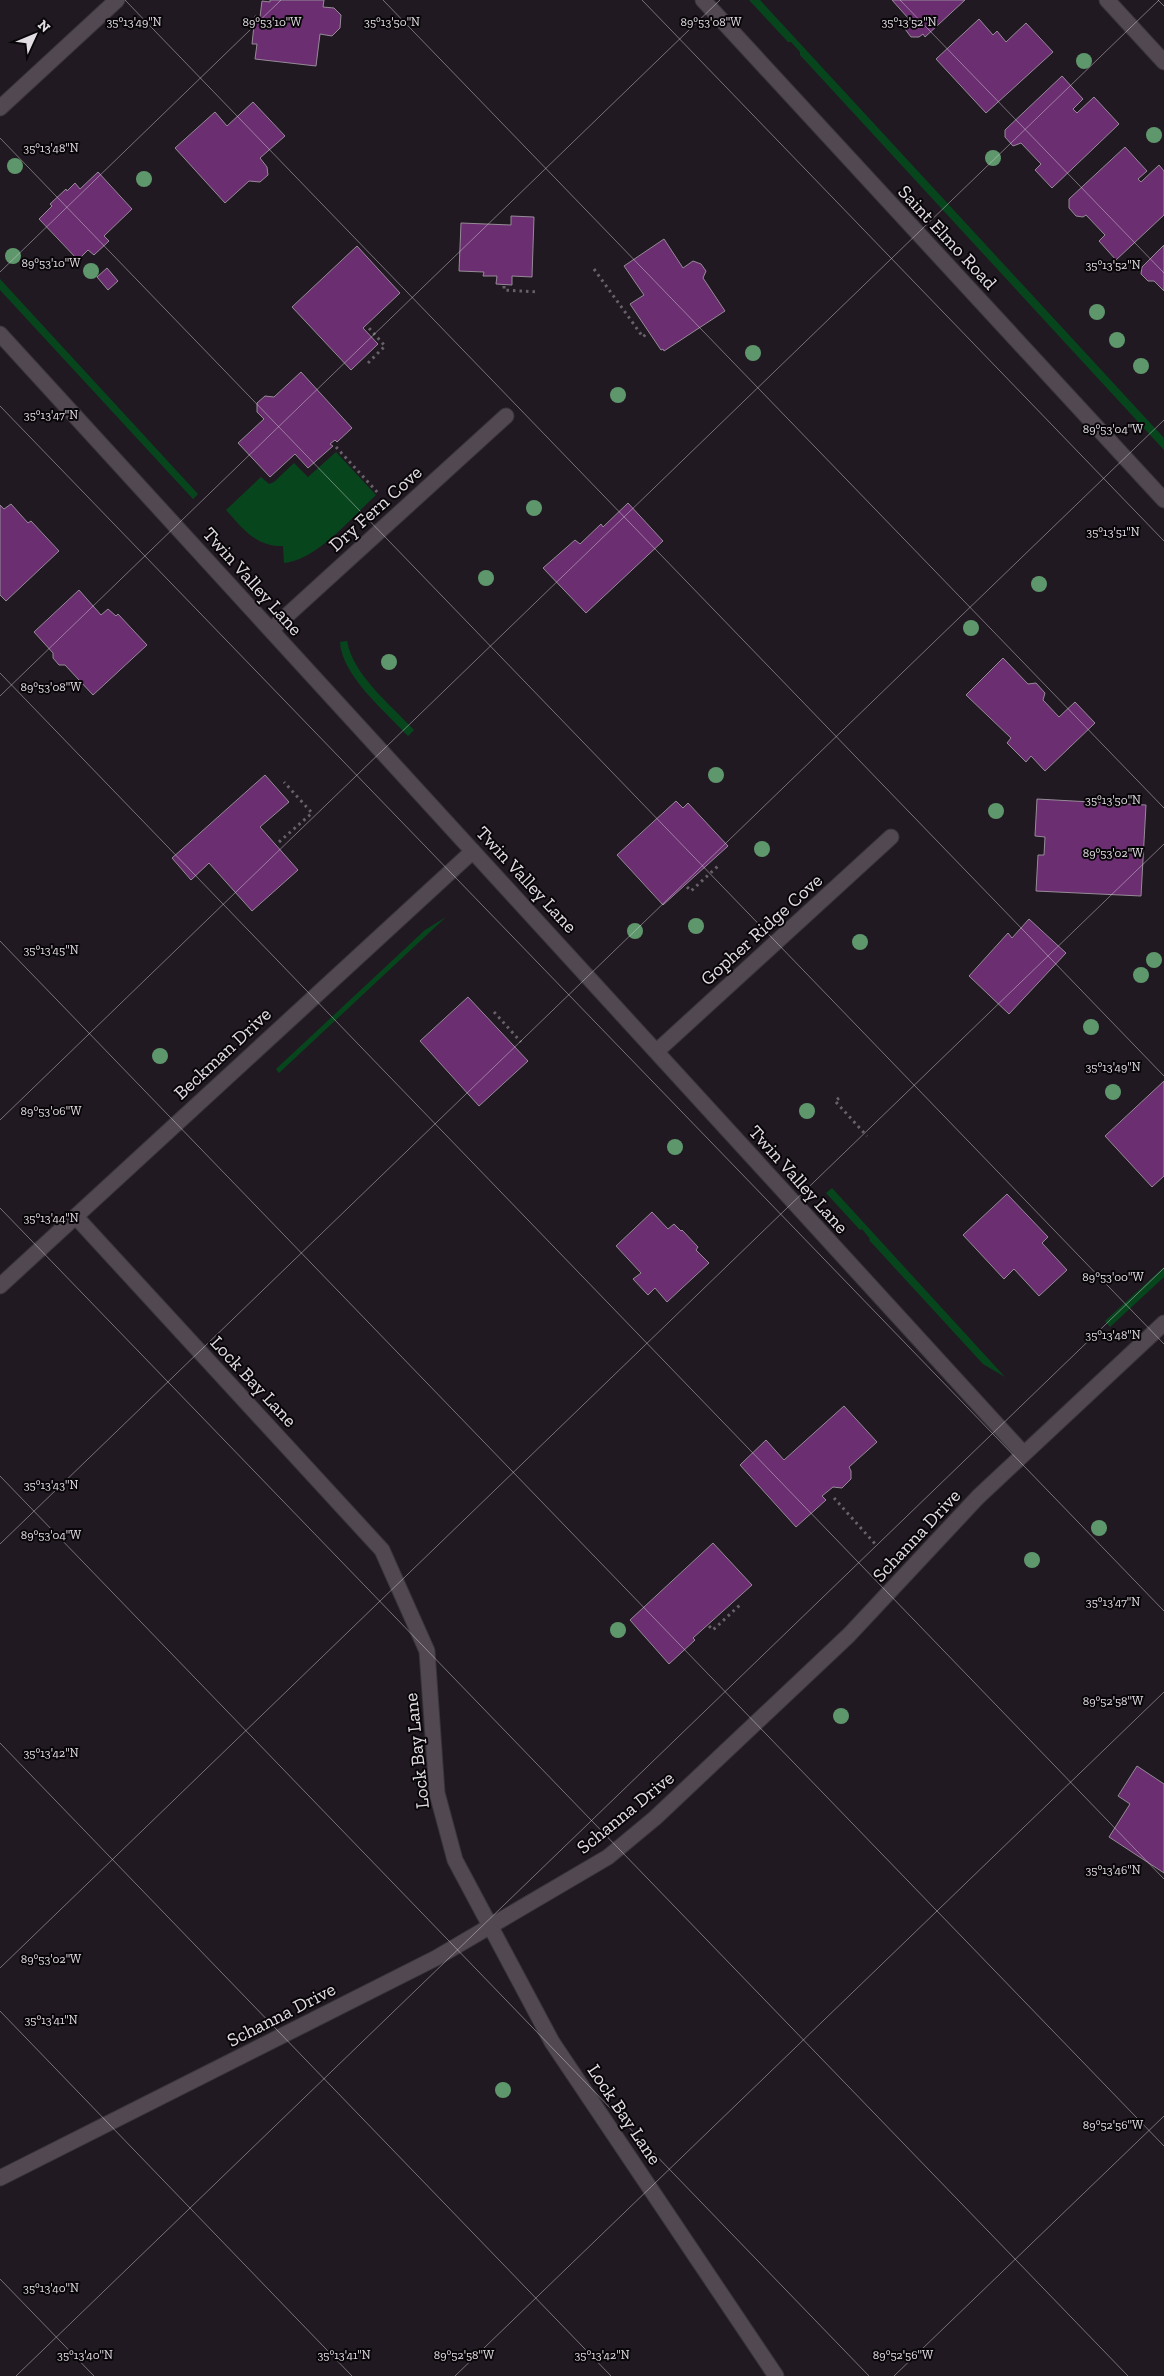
<svg xmlns="http://www.w3.org/2000/svg" width="1164" height="2376" font-family="'Zilla Slab',serif">
	<style>
		.green { fill: #07461d }
		.building { fill: #6a2e71; stroke: #968b97 }
		.lines { fill: none; stroke-linecap: round; stroke-linejoin: round }
		.minor-casing { stroke: #3a353b; stroke-width: 17 }
		.path { stroke: #686169; stroke-width: 3; stroke-dasharray: 2.5 4; stroke-linecap: butt }
		.minor { stroke: #514852; stroke-width: 15 }
		.tree { fill: #5f976c }
		.ticks { fill: none; stroke: #e2dde3; stroke-width: 1; stroke-opacity: 0.45 }
		.labels { text-anchor: middle; stroke-width: 4; stroke-linejoin: round; paint-order: stroke }
		.street-label { font-size: 19px; fill: #e2dde3; stroke: #090609 }
		.ticks-label { font-size: 12px; text-anchor: middle; fill: #e2dde3; stroke: #090609; stroke-width: 4; stroke-linejoin: round; paint-order: stroke }
	</style>
	<rect width="100%" height="100%" fill="#211922"/>
	<path class="green" d="M749,0H760L1164,438V450L800,55V52L791,42H788Z
		M0,279L198,494L193,499L0,290Z
		M336,452L376,495C352,517 317,560 284,563L283,546C256,547 242,528 226,510L261,477L269,484L274,482L294,463L308,477Z
		M347,641C353,675 391,705 414,730L408,736C385,711 342,676 340,642Z
		M446,917L279,1073L276,1069L425,930Z
		M832,1188L1005,1377L983,1364L869,1240L870,1239L862,1229L860,1230L826,1193Z
		M1164,1267V1277L1110,1327L1105,1321Z"/>
	<path class="building" d="M270,0H324L323,7L334,8L341,15L340,28L332,36L320,34L316,66L255,59L257,44H252L255,16L260,17L262,1L270,2Z
		M892,0H965L925,37L923,34L919,37H911L905,29V21L908,18Z
		M979,19L993,35L997,31L1006,42L1026,23L1053,52L986,113L936,59Z
		M1062,76L1083,99L1073,109L1077,113L1094,97L1119,124L1052,188L1035,170L1041,164L1021,143L1013,146L1005,137V130Z
		M253,102L285,136L260,158L267,167L268,175L260,182L249,181L225,203L175,148L215,112L227,126Z
		M1125,147L1147,171L1138,179L1141,182L1159,165L1164,171V215L1116,260L1099,241L1105,235L1086,215L1083,217L1076,216L1069,208V199Z
		M98,172L132,209L104,236L109,241L94,255L88,250L78,260L39,219L52,206L50,204L66,189L67,191L75,183L80,189Z
		M511,216L534,217L532,277L512,276V285L496,284L497,276H483L484,272L459,271L461,223L511,225Z
		M664,239L683,268L693,261L701,264L706,271L703,278L725,311L664,351L663,349L661,350L630,304L644,295L624,266Z
		M1164,245V291L1154,281H1148L1141,274L1142,267Z
		M357,246L400,293L363,328L378,344L351,370L292,307Z
		M107,268L118,281L108,290L97,277Z
		M301,372L352,428L337,442L335,440L330,444L333,446L308,468L295,454L270,477L238,443L264,419L257,412V403L265,396L274,397Z
		M628,503L663,541L586,613L543,568L575,540L580,544L601,524L603,527Z
		M11,504L28,523L31,521L59,551L6,601L0,595V505L4,509Z
		M79,590L101,615L108,609L116,616L118,614L147,645L93,695L65,665H59L53,658V653L34,632Z
		M1003,658L1028,684L1036,683L1045,693L1043,700L1059,717L1075,702L1095,723L1045,771L1031,756L1026,762L1007,743L1011,738L966,695Z
		M265,775L289,802L260,827L298,870L252,911L209,863L191,880L172,858Z
		M1037,799L1146,805L1141,896L1036,891L1038,855H1044L1045,837L1035,836Z
		M676,801L683,808L688,803L728,846L663,905L617,855Z
		M1029,919L1066,953L1009,1014L969,976L1008,933L1012,938Z
		M468,997L528,1061L479,1106L420,1041Z
		M1164,1081V1176L1152,1187L1105,1136Z
		M1007,1194L1048,1237L1042,1243L1067,1270L1039,1296L1014,1269L1004,1279L963,1235Z
		M652,1212L668,1229L674,1224L681,1231L682,1230L698,1247L696,1250L709,1263L667,1302L655,1288L648,1295L633,1279L641,1273L616,1246Z
		M844,1406L877,1442L849,1467L851,1471V1479L842,1488L833,1487L822,1496L826,1500L796,1527L740,1465L766,1440L784,1460Z
		M713,1543L752,1585L693,1638L695,1640L669,1664L630,1620Z
		M1137,1766L1164,1784V1873L1109,1837L1130,1804L1118,1796Z"/>
	<g class="lines">
		<g class="minor-casing">
			<path id="minor" d="M703,0L1164,500
				M1107,0L1164,62
				M0,108L117,0
				M0,334L1023,1453
				M271,630L506,416
				M657,1051L891,837
				M76,1217L382,1550L427,1651L437,1793L455,1860L552,2042L776,2376
				M0,1286L473,851
				M0,2178L436,1958L608,1857L655,1818L849,1635L978,1497L1164,1323"/>
		</g>
		<path class="path" d="M594,269L643,337L647,333
			M504,286V290L539,292
			M368,363L385,346L368,327
			M336,447L379,494
			M279,842L312,813L284,782
			M687,887L691,891L718,866
			M494,1012L521,1042
			M839,1098L835,1101L867,1136
			M834,1498L877,1546
			M709,1626L713,1630L742,1603"/>
		<use href="#minor" class="minor"/>
	</g>
	<g class="tree">
		<circle cx="1084" cy="61" r="8"/>
		<circle cx="1154" cy="135" r="8"/>
		<circle cx="993" cy="158" r="8"/>
		<circle cx="15" cy="166" r="8"/>
		<circle cx="144" cy="179" r="8"/>
		<circle cx="13" cy="256" r="8"/>
		<circle cx="91" cy="271" r="8"/>
		<circle cx="1097" cy="312" r="8"/>
		<circle cx="1117" cy="340" r="8"/>
		<circle cx="753" cy="353" r="8"/>
		<circle cx="1141" cy="366" r="8"/>
		<circle cx="618" cy="395" r="8"/>
		<circle cx="534" cy="508" r="8"/>
		<circle cx="486" cy="578" r="8"/>
		<circle cx="1039" cy="584" r="8"/>
		<circle cx="971" cy="628" r="8"/>
		<circle cx="389" cy="662" r="8"/>
		<circle cx="716" cy="775" r="8"/>
		<circle cx="996" cy="811" r="8"/>
		<circle cx="762" cy="849" r="8"/>
		<circle cx="696" cy="926" r="8"/>
		<circle cx="635" cy="931" r="8"/>
		<circle cx="860" cy="942" r="8"/>
		<circle cx="1154" cy="960" r="8"/>
		<circle cx="1141" cy="975" r="8"/>
		<circle cx="1091" cy="1027" r="8"/>
		<circle cx="160" cy="1056" r="8"/>
		<circle cx="1113" cy="1092" r="8"/>
		<circle cx="807" cy="1111" r="8"/>
		<circle cx="675" cy="1147" r="8"/>
		<circle cx="1099" cy="1528" r="8"/>
		<circle cx="1032" cy="1560" r="8"/>
		<circle cx="618" cy="1630" r="8"/>
		<circle cx="841" cy="1716" r="8"/>
		<circle cx="503" cy="2090" r="8"/>
	</g>
	<path class="ticks" d="M125,0L1164,1076M383,0L1164,808M642,0L1164,541M900,0L1164,273M1158,0L1164,6M0,138L1164,1344M0,272L281,0M0,406L1164,1611M0,673L1164,1879M0,696L720,0M0,941L1164,2146M0,1120L1159,0M0,1208L1128,2376M0,1476L869,2376M0,1544L1164,420M0,1743L611,2376M0,1968L1164,844M0,2011L352,2376M0,2279L94,2376M16,2376L1164,1268M455,2376L1164,1692M894,2376L1164,2116"/>
	<g class="labels">
		<g class="street-label">
			<text transform="translate(948 237) rotate(47)" y="7">Saint Elmo Road</text>
			<text transform="translate(375 508) rotate(-42)" y="7">Dry Fern Cove</text>
			<text transform="translate(253 581) rotate(48)" y="7">Twin Valley Lane</text>
			<text transform="translate(527 879) rotate(47)" y="7">Twin Valley Lane</text>
			<text transform="translate(761 929) rotate(-42)" y="7">Gopher Ridge Cove</text>
			<text transform="translate(222 1053) rotate(-43)" y="7">Beckman Drive</text>
			<text transform="translate(799 1179) rotate(48)" y="7">Twin Valley Lane</text>
			<text transform="translate(254 1381) rotate(47)" y="7">Lock Bay Lane</text>
			<text transform="translate(916 1535) rotate(-47)" y="7">Schanna Drive</text>
			<text transform="translate(416 1751) rotate(-96)" y="7">Lock Bay Lane</text>
			<text transform="translate(625 1812) rotate(-39)" y="7">Schanna Drive</text>
			<text transform="translate(281 2014) rotate(-27)" y="7">Schanna Drive</text>
			<text transform="translate(625 2114) rotate(56)" y="7">Lock Bay Lane</text>
		</g>
	</g>
	<g class="ticks-label">
		<text x="272" y="26">89°53'10"W</text>
		<text x="711" y="26">89°53'08"W</text>
		<text x="134" y="26">35°13'49"N</text>
		<text x="392" y="26">35°13'50"N</text>
		<text x="909" y="26">35°13'52"N</text>
		<text x="51" y="152">35°13'48"N</text>
		<text x="51" y="267">89°53'10"W</text>
		<text x="1113" y="269">35°13'52"N</text>
		<text x="51" y="419">35°13'47"N</text>
		<text x="1113" y="433">89°53'04"W</text>
		<text x="1113" y="536">35°13'51"N</text>
		<text x="51" y="691">89°53'08"W</text>
		<text x="1113" y="804">35°13'50"N</text>
		<text x="1113" y="857">89°53'02"W</text>
		<text x="51" y="954">35°13'45"N</text>
		<text x="1113" y="1071">35°13'49"N</text>
		<text x="51" y="1115">89°53'06"W</text>
		<text x="51" y="1222">35°13'44"N</text>
		<text x="1113" y="1281">89°53'00"W</text>
		<text x="1113" y="1339">35°13'48"N</text>
		<text x="51" y="1489">35°13'43"N</text>
		<text x="51" y="1539">89°53'04"W</text>
		<text x="1113" y="1606">35°13'47"N</text>
		<text x="1113" y="1705">89°52'58"W</text>
		<text x="51" y="1757">35°13'42"N</text>
		<text x="1113" y="1874">35°13'46"N</text>
		<text x="51" y="1963">89°53'02"W</text>
		<text x="51" y="2024">35°13'41"N</text>
		<text x="1113" y="2129">89°52'56"W</text>
		<text x="51" y="2292">35°13'40"N</text>
		<text x="85" y="2359">35°13'40"N</text>
		<text x="344" y="2359">35°13'41"N</text>
		<text x="602" y="2359">35°13'42"N</text>
		<text x="464" y="2359">89°52'58"W</text>
		<text x="903" y="2359">89°52'56"W</text>
	</g>
	<g transform="translate(35 35) rotate(46)" stroke="#090609" stroke-width="4" paint-order="stroke">
	<path d="M0-4L9 19L0 12L-9 19Z" fill="#e2dde3"/>
	<text y="-8" font-size="14" font-weight="bold" text-anchor="middle" fill="#e2dde3">N</text>
	</g>
</svg>
